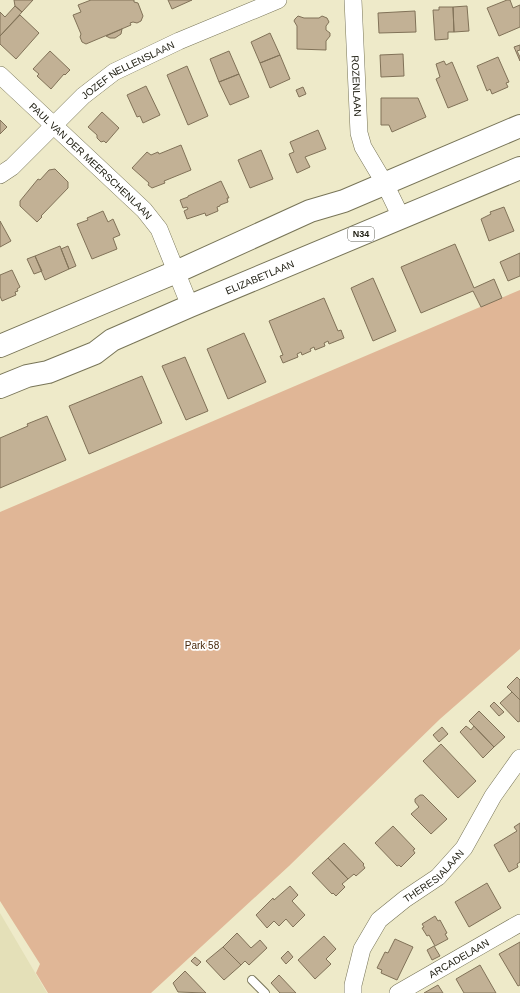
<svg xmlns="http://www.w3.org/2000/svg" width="520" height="993" font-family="Arial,sans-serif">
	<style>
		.built { fill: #e4e0b8 }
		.green { fill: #e0b696 }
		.building { fill: #c2b195; stroke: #817258 }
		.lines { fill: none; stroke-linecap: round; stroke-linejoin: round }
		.lane-casing { stroke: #787558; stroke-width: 10 }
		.street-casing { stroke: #787558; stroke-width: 18 }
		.primary-casing { stroke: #787558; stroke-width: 24 }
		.lane { stroke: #fff; stroke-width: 8 }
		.street { stroke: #fff; stroke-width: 17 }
		.primary { stroke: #fff; stroke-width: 22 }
		.labels { text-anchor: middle; stroke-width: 3.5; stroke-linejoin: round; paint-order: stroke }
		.shield { fill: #fff; stroke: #64645b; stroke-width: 1 }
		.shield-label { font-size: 9px; font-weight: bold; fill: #222115 }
		.street-label { font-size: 10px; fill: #222115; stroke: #fff }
		.park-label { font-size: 10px; fill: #48290c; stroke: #fff }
	</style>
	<rect width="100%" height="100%" fill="#eeeac9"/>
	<path class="built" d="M0,913L47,993H0Z"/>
	<path class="green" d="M520,290V649L440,719L289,866L151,993H48L36,973L40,964L0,901V512Z"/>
	<path class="building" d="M14,0H33L22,12L15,6Z
		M91,0H134V2L138,3L143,16L141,21L137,23L133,22L130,23L131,25L86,44L82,42L80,37L81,34L73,15L81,12L78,5Z
		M168,0H192L172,9Z
		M507,0H510L513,8L520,5V27L499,36L487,8Z
		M15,6L22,12L0,36V12L5,17Z
		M467,6L469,31L454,32L453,7Z
		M439,7H453L454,32H448V39L435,40L433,10H439Z
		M415,11L416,32L379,33L378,13Z
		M20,15L39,33L16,59L0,44V36Z
		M298,16L304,18H319L322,16L327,18L329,22L326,26V30L330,33V36L326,41V50L297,49V26L294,21L295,19Z
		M122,29L121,34L115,38H110L106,36Z
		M270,33L280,55L260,63L251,42Z
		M520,45V50L517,51L520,57V61L514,47Z
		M50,51L70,70L65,75L64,74L51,89L37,76L39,74L33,69Z
		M229,51L239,74L219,82L210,59Z
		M403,54L404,76L381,77L380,55Z
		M280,55L290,79L270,88L260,63Z
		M498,57L509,82L506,83L508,87L492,94L490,89L487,91L477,66Z
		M444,61L446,65L452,62L468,100L448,108L436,79L440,77L436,64Z
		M187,66L208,116L188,125L167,75Z
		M239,74L249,97L230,105L219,82Z
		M146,86L160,115L143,123L140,116L137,117L127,95Z
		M303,87L306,94L299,97L296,90Z
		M381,98H418L426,117L392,132L389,125H381Z
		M102,112L119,128L106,143L104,141L101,142L97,138V135L88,127Z
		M0,120L7,127L0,134Z
		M318,130L326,149L305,157L310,167L297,173L289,154L294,152L290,142Z
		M181,145L191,170L164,181L165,183L152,188L148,185L149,183L132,168L147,152L151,155L158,152L159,154Z
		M261,150L273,179L250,188L238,160Z
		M55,169L68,182V188L41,216L42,217L37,222L20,206V201L38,179L40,180L49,170Z
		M221,181L229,198H227L228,202L220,205V206L217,207L218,211L206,216L205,213L187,219L184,211L188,209L187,207L183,208L180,200L188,197V196Z
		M504,207L514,231L489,241L481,219L491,214L490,212Z
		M103,211L108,222L113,219L120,235L113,238L117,249L92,259L77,224L88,220L87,218Z
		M0,221L11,241L0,247Z
		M455,244L474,288L494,279L502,298L481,307L473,291L421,313L401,267Z
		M60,246L69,269L45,280L35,256Z
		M68,246L76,266L69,269L61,249Z
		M520,253V276L508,281L500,262Z
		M35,256L42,271L34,274L27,259Z
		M12,270L20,287L17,289L18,291L15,292L16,295L2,301L0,296V275Z
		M373,278L396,331L373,341L351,288Z
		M324,298L338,331L341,330L344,338L329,344L328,341L324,343L325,346L315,350L314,347L310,349L311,351L302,355L301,352L297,354L298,357L283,363L280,356L283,355L269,321Z
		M244,333L266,382L228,399L207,349Z
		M185,357L208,411L186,420L162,366Z
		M142,376L162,423L89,454L69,406Z
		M47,416L66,460L0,488V438L28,426L27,424Z
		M517,677L520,680V700L507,687Z
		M512,692L520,700V721L518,722L500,703Z
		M494,702L504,712L499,716L490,706Z
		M479,711L505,737L494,747L469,721Z
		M466,726L471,730L474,726L494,747L483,758L460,732Z
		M442,727L448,734L439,742L433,735Z
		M441,744L476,781L458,798L423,761Z
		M420,795H423L447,819L431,834L411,814L419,807L415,802V799Z
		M520,823V862L517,864L518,867L509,872L494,845L517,831L514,827Z
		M393,826L415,849L413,850L415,853L401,867L399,865L397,866L375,843Z
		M344,843L364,864L363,865L365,868L356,876L354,874L348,879L328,858Z
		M328,858L348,879L342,884L345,887L336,896L333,893L332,894L312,873Z
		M487,883L501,908L469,927L455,902Z
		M290,886L298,895L292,901L305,915L293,927L286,919L279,926L274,921L267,928L256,915L273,898L274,900Z
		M435,916L438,921L440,920L447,933L445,934L448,939L435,946L429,935L427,936L422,928L424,927L422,924Z
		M237,933L251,948L260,940L267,948L249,965L245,961L241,965L223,947Z
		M324,936L336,949L326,959L331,964L315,979L298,960Z
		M395,939L413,947L397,980L381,973L382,970L377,968L385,952L388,953Z
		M520,942V985L518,986L499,954Z
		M434,946L440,956L432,960L427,950Z
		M223,947L241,965L224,980L206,961Z
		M288,951L293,957L286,964L281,958Z
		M195,957L201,962L197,966L191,961Z
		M480,965L496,993H464L456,979Z
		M185,971L206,993L178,992L173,983Z
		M279,975L296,993H280L271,983Z
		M438,985L443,993H424Z"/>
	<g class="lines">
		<g class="lane-casing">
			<path id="lane" d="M252,980L265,993"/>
		</g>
		<g class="street-casing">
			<g id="street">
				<path id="s1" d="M353,0L359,133L363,147L385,184L401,217"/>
				<path id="s2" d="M0,75L144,210L159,229L190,306"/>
				<path id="s3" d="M0,175L12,167L83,96L114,72L179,41L278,0"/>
				<path id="s4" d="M353,993V985L362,949L379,920L405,899L438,877L464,848L493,796L520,758"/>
				<path id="s5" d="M398,993L520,923"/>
			</g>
		</g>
		<g class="primary-casing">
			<g id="primary">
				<path d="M0,346L176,272L310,211L344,201L520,126"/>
				<path id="s6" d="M0,387L27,376L48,372L95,353L112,340L190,306L520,168"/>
			</g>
		</g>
		<use href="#lane" class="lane"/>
		<use href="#street" class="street"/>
		<use href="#primary" class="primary"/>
	</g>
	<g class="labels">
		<rect class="shield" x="348" y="227" width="26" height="14" rx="3"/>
		<g class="shield-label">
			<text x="361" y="237">N34</text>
		</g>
		<g class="street-label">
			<text dy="4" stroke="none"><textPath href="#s3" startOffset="167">JOZEF NELLENSLAAN</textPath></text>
			<text dy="4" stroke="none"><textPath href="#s1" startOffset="86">ROZENLAAN</textPath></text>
			<text dy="4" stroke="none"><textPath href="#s2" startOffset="125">PAUL VAN DER MEERSCHENLAAN</textPath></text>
			<text dy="4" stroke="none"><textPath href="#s6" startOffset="283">ELIZABETLAAN</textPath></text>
			<text dy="4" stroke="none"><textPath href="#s4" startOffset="149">THERESIALAAN</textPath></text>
			<text dy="4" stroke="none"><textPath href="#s5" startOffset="70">ARCADELAAN</textPath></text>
		</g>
		<g class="park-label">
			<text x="202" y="649">Park 58</text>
		</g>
	</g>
</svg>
